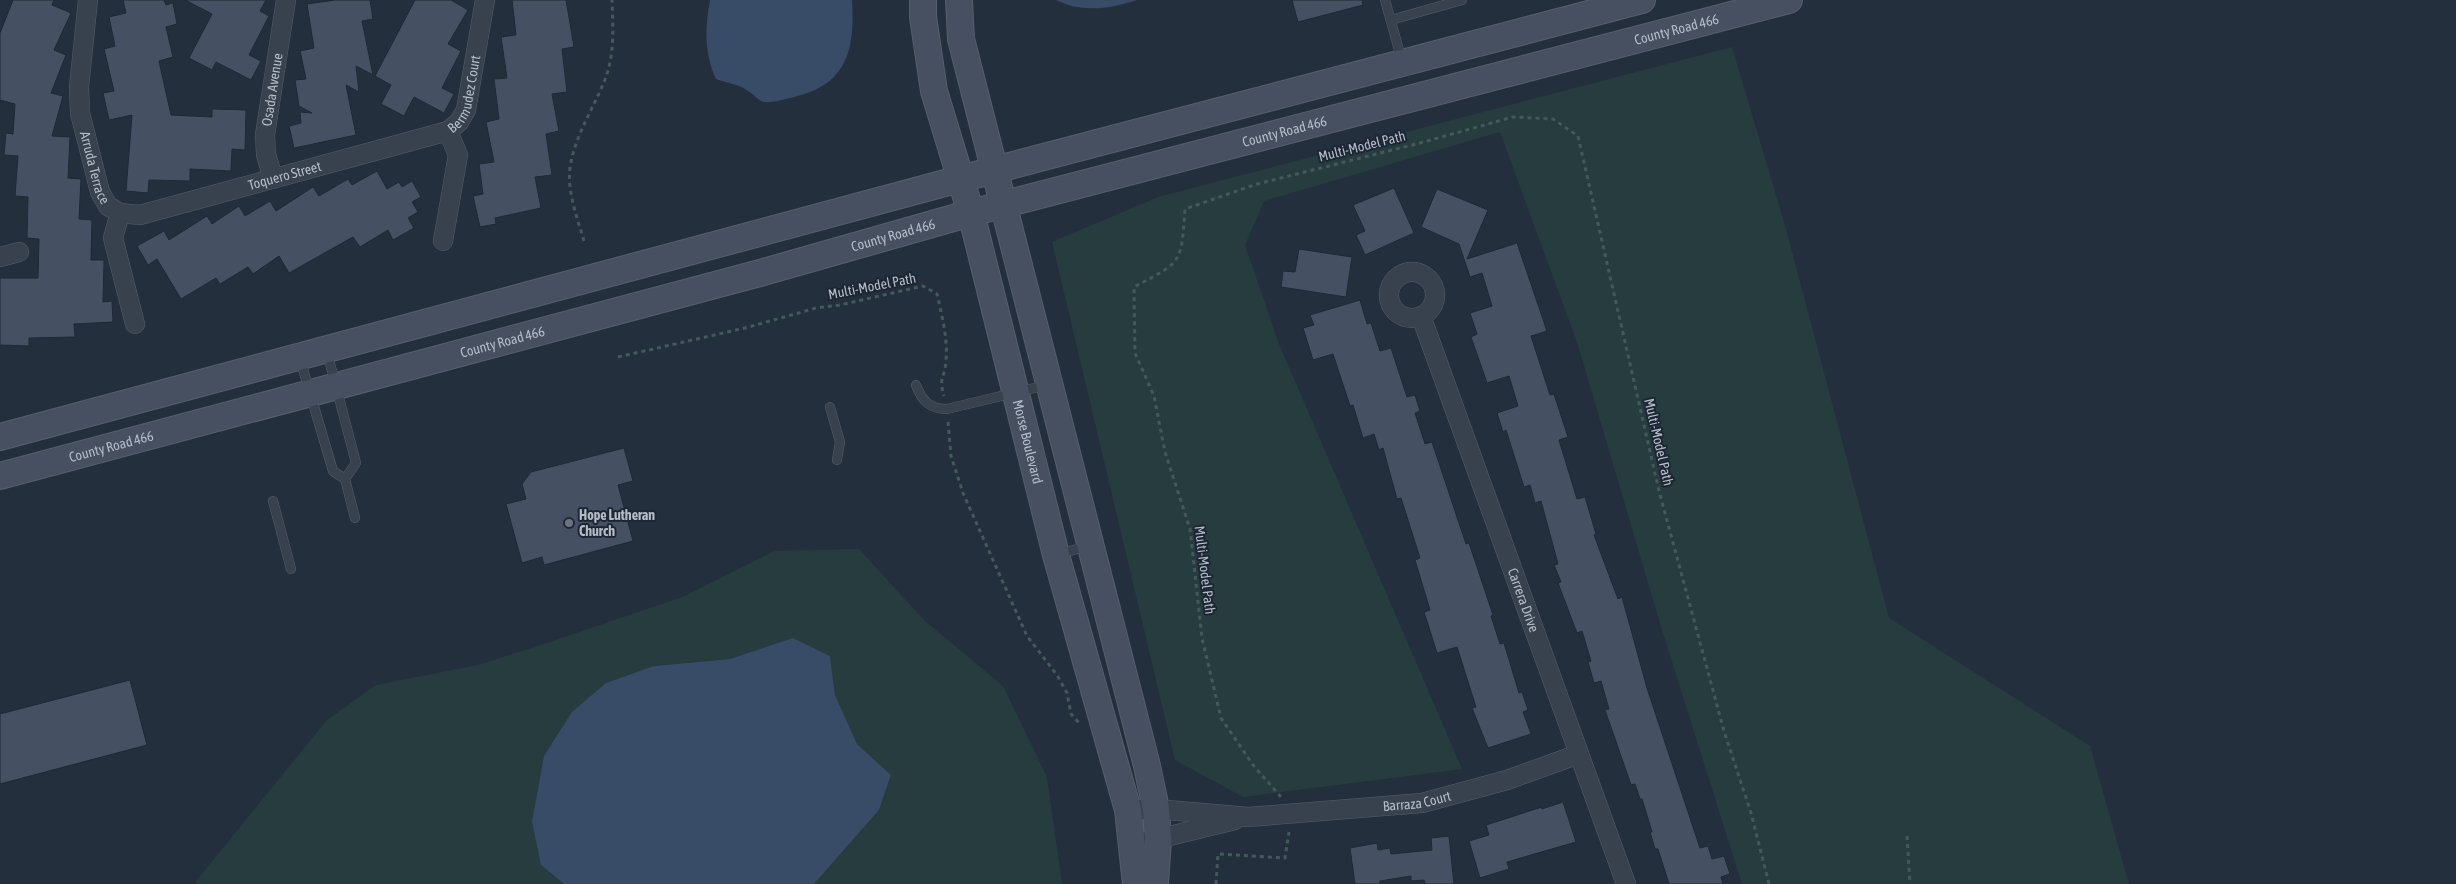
<svg xmlns="http://www.w3.org/2000/svg" width="2456" height="884" font-family="'Asap Condensed',sans-serif">
	<style>
		.green { fill: #263c3f }
		.water { fill: #394c67 }
		.building { fill: #455162; stroke: #1f2835 }
		.lines { fill: none; stroke-linecap: round; stroke-linejoin: round }
		.lane-casing { stroke: #565f6c; stroke-width: 10 }
		.street-casing { stroke: #565f6c; stroke-width: 20 }
		.secondary-casing { stroke: #565f6c; stroke-width: 28 }
		.path { stroke: #44595c; stroke-width: 3; stroke-dasharray: 4 4; stroke-linecap: butt }
		.lane { stroke: #38414e; stroke-width: 9 }
		.street { stroke: #38414e; stroke-width: 19 }
		.secondary { stroke: #465061; stroke-width: 26 }
		.worship-dot { fill: #6b7280; stroke: #1d2633; stroke-width: 2 }
		.labels { text-anchor: middle; stroke-width: 4; stroke-linejoin: round; paint-order: stroke }
		.street-label { font-size: 14px; fill: #b4bcc9; stroke: #1d2633 }
		.poi-label { font-size: 14px; font-weight: bold; fill: #b4bcc9; stroke: #1d2633; text-anchor: start }
	</style>
	<rect width="100%" height="100%" fill="#242f3e"/>
	<path class="green" d="M1732,47L1786,229L1889,618L2090,746L2129,884H1742L1662,630L1577,342L1500,132L1264,201L1245,245L1279,344L1462,769L1243,797L1175,760L1052,242L1158,197Z
		M859,549L925,621L1003,686L1047,777L1062,884H814L879,810L891,775L857,744L835,695L830,656L793,638L730,659L654,666L541,865L564,884H197L196,881L327,720L376,685L478,665L538,646L685,596L775,551Z"/>
	<path class="water" d="M710,0H852C855,48 848,85 794,97C784,99 774,103 764,102C758,101 754,94 748,91C739,84 727,83 716,79C704,53 705,28 710,0Z
		M1056,0H1137C1110,9 1082,13 1056,0Z
		M793,638L830,656L835,695L857,744L891,775L879,810L814,884H564L541,865L532,822L544,756L572,712L606,683L654,666L730,659Z"/>
	<path class="building" d="M13,0H54L52,5L71,13L54,50L66,55L51,93L63,96L52,136L70,137L68,178L81,179L79,219L92,220L91,260H104L103,302L112,301L113,322L74,324L75,337L29,338V346L0,345V278H38L39,239L27,238L28,197L15,196L18,156L4,155L6,133L13,134L15,104L0,100V33Z
		M123,0H164L166,5L173,3L177,24L166,27L173,57L159,61L171,115L212,117V109L246,110L245,150L232,149L231,171L190,169V181L149,180L148,193L126,191L132,115L109,120L103,93L114,91L104,49L115,46L109,17L126,13Z
		M185,0H266L260,11L269,16L249,55L261,61L251,80L216,62L212,70L189,58L212,14Z
		M335,0H370L373,19L362,21L373,75L356,66L359,92L346,85L356,135L294,148L289,126L301,123L300,112L312,113L299,106L295,80L306,79L300,51L314,48L307,4Z
		M415,0H451L468,10L448,44L461,51L442,88L454,94L444,113L414,97L404,116L381,104L391,85L375,76Z
		M512,0H566L574,47L562,49L567,92L552,94L559,131L546,134L552,175L535,177L541,208L495,218L496,224L480,227L473,196L483,194L479,164L494,162L486,122L499,119L494,79L507,78L501,37L516,35Z
		M1292,0H1362L1363,5L1298,22Z
		M377,171L387,189L399,182L402,187L412,181L421,197L412,202L418,212L408,218L414,228L393,240L388,230L360,247L353,237L289,273L279,256L253,274L248,267L220,284L216,278L181,299L157,259L148,265L137,246L164,231L169,240L207,216L212,224L239,206L245,216L270,201L276,211L313,187L319,196L348,179L352,185Z
		M1394,188L1414,233L1365,255L1356,235L1365,231L1353,205Z
		M1437,189L1488,210L1467,259L1517,243L1547,331L1531,336L1550,395L1554,394L1568,437L1559,440L1577,499L1585,497L1596,534L1594,535L1618,599L1622,597L1647,688L1700,848L1708,846L1712,859L1724,856L1730,874L1721,877L1723,884H1669L1658,849H1655L1650,832H1652L1642,799H1640L1635,784L1631,785L1605,710L1609,709L1601,681L1594,683L1588,662L1591,661L1582,631L1577,633L1558,583L1561,582L1554,565L1558,564L1541,501L1535,503L1530,485L1524,487L1506,430L1503,432L1497,413L1518,406L1509,376L1487,383L1471,337L1477,334L1470,313L1492,306L1482,273L1470,277L1459,244L1421,227Z
		M1299,249L1352,257L1346,297L1281,287L1283,271L1295,272Z
		M1360,300L1367,324L1371,323L1380,351L1391,348L1407,397L1415,395L1420,411L1415,413L1425,444L1432,442L1466,544L1469,543L1493,615L1491,616L1500,644L1504,643L1519,693L1522,692L1528,710L1523,712L1531,734L1488,748L1472,708L1476,707L1457,647L1437,653L1424,612L1430,610L1415,560L1420,558L1401,498L1397,499L1383,448L1379,450L1374,434L1363,438L1353,405L1350,406L1333,354L1313,360L1303,328L1314,325L1310,315Z
		M624,448L633,481L618,485L633,541L544,565L542,557L522,563L506,504L526,499L522,484L531,472Z
		M130,680L147,745L0,784V714Z
		M1563,802L1576,842L1507,862L1509,869L1480,878L1469,841L1489,835L1486,825L1542,807V809Z
		M1449,836L1454,884H1425L1424,880L1411,881V876L1380,881V884H1355L1350,848L1377,843L1378,850L1390,848L1391,854L1432,850L1431,838Z"/>
	<g class="lines">
		<g class="lane-casing">
			<path id="lane" d="M1385,0L1402,61
				M1391,20L1462,0
				M327,352L356,463L345,479
				M300,359L333,471L345,479L355,518
				M916,385C922,401 930,409 947,409L1047,385
				M830,407L840,442L837,460
				M273,501L291,569
				M1059,554L1088,546"/>
		</g>
		<g class="street-casing">
			<g id="street">
				<path id="s1" d="M88,0L79,87L80,113L100,192L108,206L120,213L113,238L135,324"/>
				<path id="s2" d="M273,179L266,154L265,135L286,0"/>
				<path id="s3" d="M120,213L140,215L448,131"/>
				<path id="s4" d="M443,241L458,155L448,131L459,122L466,110L485,0"/>
				<path d="M0,257L19,252"/>
				<circle cx="1412" cy="295" r="23"/>
				<path id="s5" d="M1421,316L1626,884"/>
				<path id="s6" d="M1128,810L1156,809L1249,817L1422,803L1507,780L1579,754"/>
				<path d="M1145,842L1235,820"/>
			</g>
		</g>
		<g class="secondary-casing">
			<g id="secondary">
				<path id="s7" d="M923,0V17L934,91L971,213L1056,555L1128,810L1136,884"/>
				<path d="M959,0L961,39L1147,766L1156,809L1158,839L1155,884"/>
				<path d="M0,437L960,179L1642,0"/>
				<path id="s8" d="M0,476L760,273L971,213L1789,0"/>
			</g>
		</g>
		<path class="path" d="M584,241C577,217 567,192 570,167C575,136 592,111 604,82C615,56 613,28 612,0
			M618,357L745,328L816,308L840,305L923,286L937,294C942,316 948,339 946,361C945,378 938,377 944,396
			M948,422L951,456L963,493L1027,636L1057,675L1067,693L1071,714L1081,725
			M1281,797L1253,765L1221,718L1202,638L1190,529L1165,452L1154,396L1135,353L1134,287C1183,261 1181,264 1185,209L1257,184L1420,143L1513,117L1553,119L1578,136L1659,491L1724,731L1751,813L1769,884
			M1907,836L1910,884
			M1216,884L1218,854L1285,858L1289,832"/>
		<use href="#lane" class="lane"/>
		<use href="#street" class="street"/>
		<use href="#secondary" class="secondary"/>
	</g>
	<circle class="worship-dot" cx="569" cy="523" r="5"/>
	<g class="labels">
		<g class="street-label">
			<text dy="5" stroke="none"><textPath href="#s8" startOffset="1735">County Road 466</textPath></text>
			<text dy="5" stroke="none"><textPath href="#s2" startOffset="91">Osada Avenue</textPath></text>
			<text dy="5" stroke="none"><textPath href="#s4" startOffset="156">Bermudez Court</textPath></text>
			<text dy="5" stroke="none"><textPath href="#s8" startOffset="1330">County Road 466</textPath></text>
			<text transform="translate(1362 146) rotate(-14)" y="5">Multi-Model Path</text>
			<text dy="5" stroke="none"><textPath href="#s1" startOffset="170">Arruda Terrace</textPath></text>
			<text dy="5" stroke="none"><textPath href="#s3" startOffset="170">Toquero Street</textPath></text>
			<text dy="5" stroke="none"><textPath href="#s8" startOffset="925">County Road 466</textPath></text>
			<text transform="translate(872 286) rotate(-11)" y="5">Multi-Model Path</text>
			<text dy="5" stroke="none"><textPath href="#s8" startOffset="520">County Road 466</textPath></text>
			<text dy="5" stroke="none"><textPath href="#s7" startOffset="455">Morse Boulevard</textPath></text>
			<text transform="translate(1659 442) rotate(77)" y="5">Multi-Model Path</text>
			<text dy="5" stroke="none"><textPath href="#s8" startOffset="115">County Road 466</textPath></text>
			<text transform="translate(1205 570) rotate(83)" y="5">Multi-Model Path</text>
			<text dy="5" stroke="none"><textPath href="#s5" startOffset="302">Carrera Drive</textPath></text>
			<text dy="5" stroke="none"><textPath href="#s6" startOffset="290">Barraza Court</textPath></text>
		</g>
		<g class="poi-label">
			<text x="579" y="520">Hope Lutheran<tspan x="579" dy="16">Church</tspan></text>
		</g>
	</g>
</svg>
